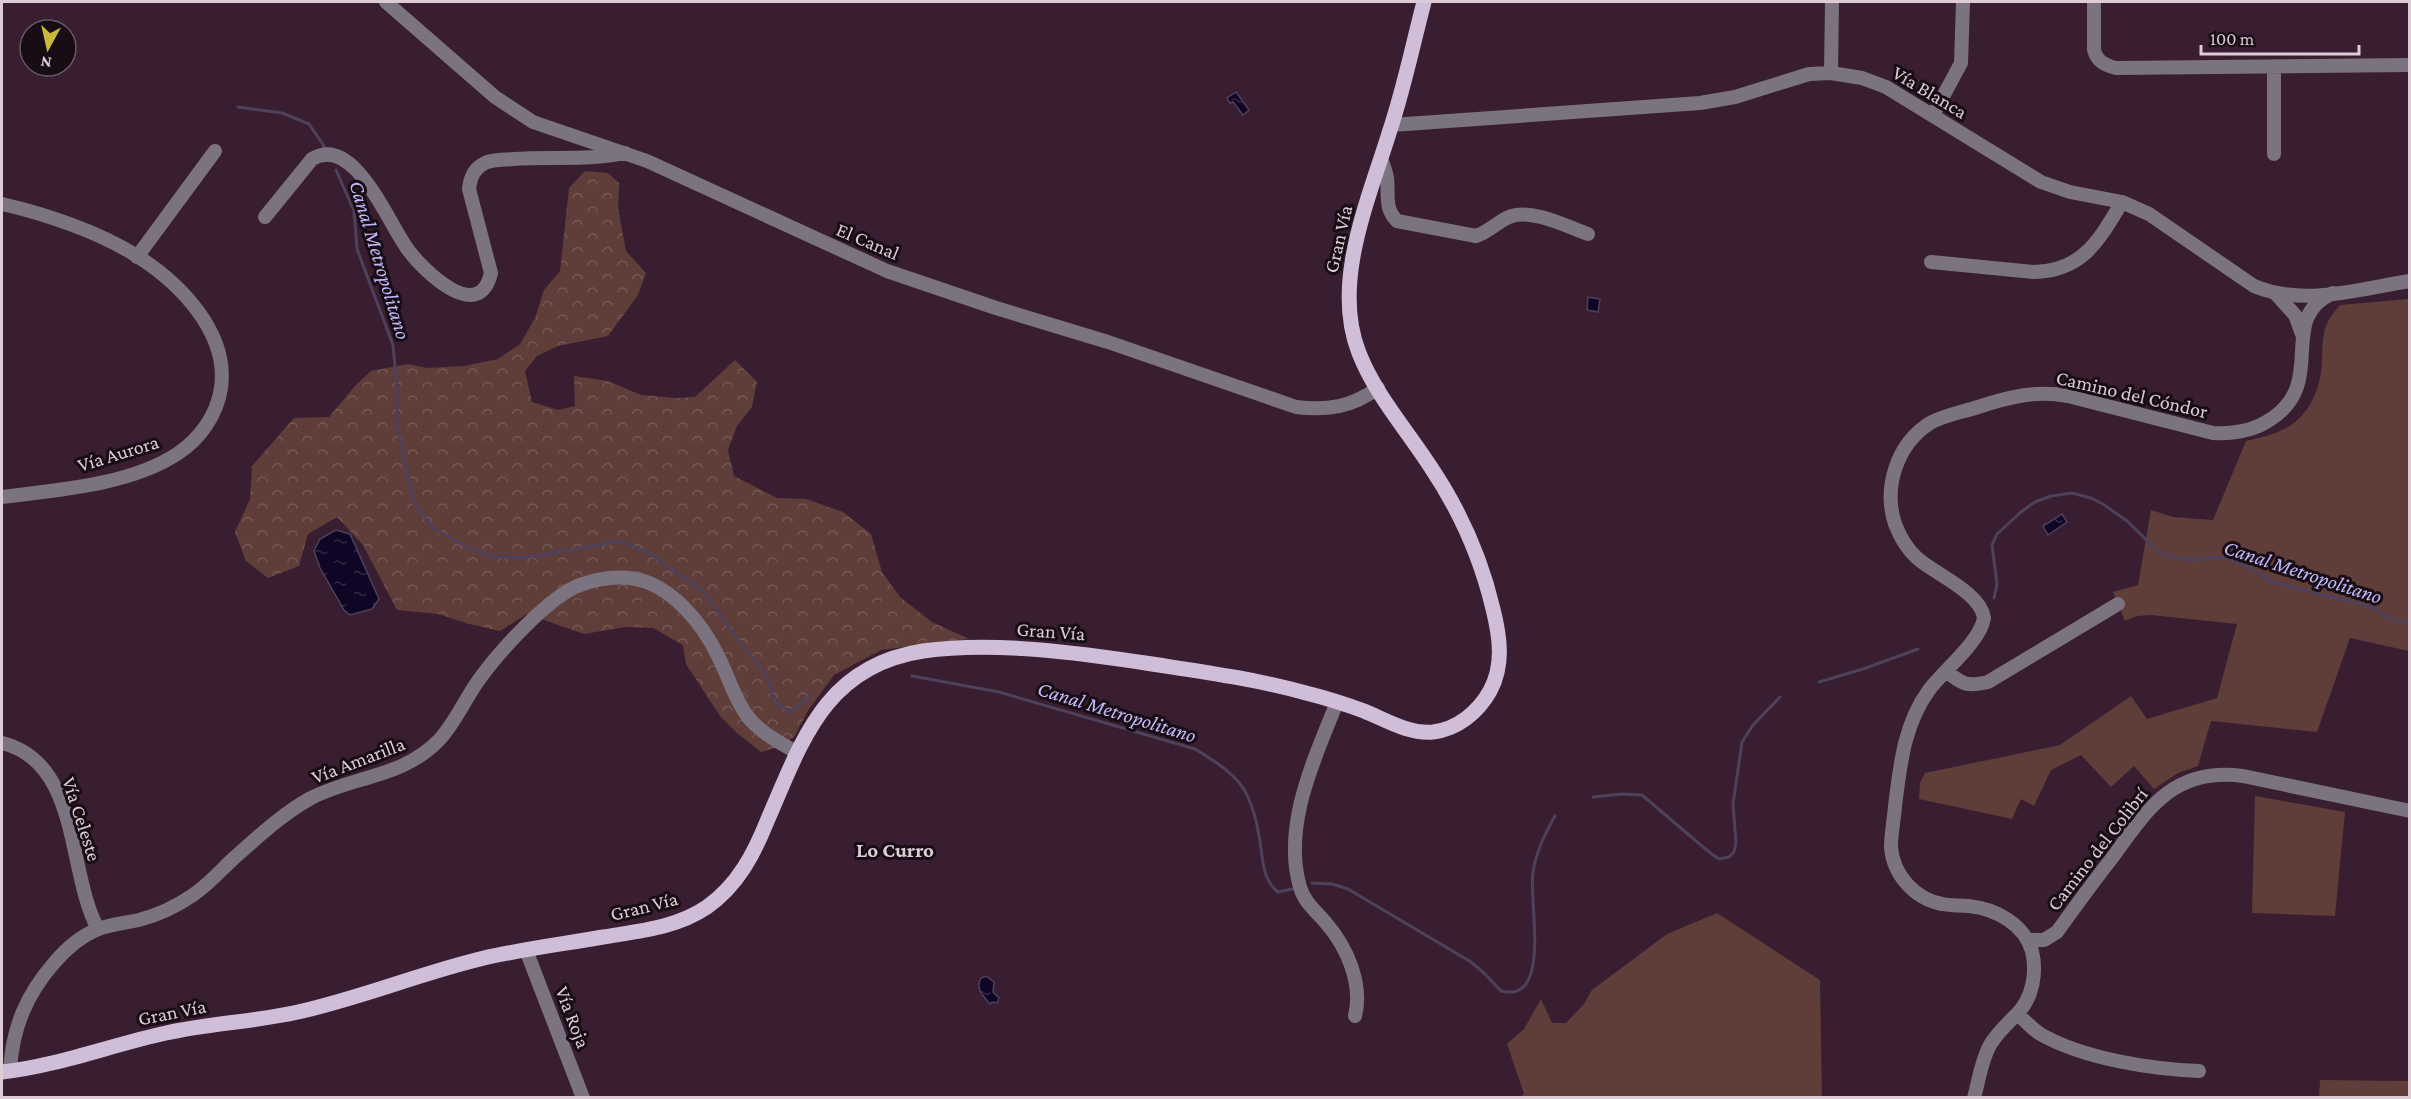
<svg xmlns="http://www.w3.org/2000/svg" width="2411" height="1099" font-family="'Crimson Pro',serif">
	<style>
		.green { fill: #5f3d38 }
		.forest { fill: url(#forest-crowns) }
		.water { fill: url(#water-ripples); stroke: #4d415b; stroke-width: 1.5 }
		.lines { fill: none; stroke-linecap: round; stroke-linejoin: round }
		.stream { stroke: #4d415b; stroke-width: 3 }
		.minor { stroke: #7b737f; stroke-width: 14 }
		.major { stroke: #d0bdd8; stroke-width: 15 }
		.labels { text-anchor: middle; stroke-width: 6; stroke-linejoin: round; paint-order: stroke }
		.street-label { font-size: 20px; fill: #ddcbd6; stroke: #180d14 }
		.water-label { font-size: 21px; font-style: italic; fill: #c2b8fa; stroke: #180d14 }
		.neighbourhood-label { font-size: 21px; font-weight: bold; fill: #ddcbd6; stroke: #180d14 }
	</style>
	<defs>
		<pattern id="forest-crowns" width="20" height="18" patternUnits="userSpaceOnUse" patternTransform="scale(1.5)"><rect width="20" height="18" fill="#5f3d38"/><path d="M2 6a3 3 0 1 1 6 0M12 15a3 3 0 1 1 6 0" fill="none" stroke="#765854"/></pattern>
		<pattern id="water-ripples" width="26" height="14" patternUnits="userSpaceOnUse" patternTransform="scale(1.5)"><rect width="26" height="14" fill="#0f0626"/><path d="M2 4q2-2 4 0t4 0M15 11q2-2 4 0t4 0" fill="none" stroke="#322945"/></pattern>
	</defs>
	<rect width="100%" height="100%" fill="#381e30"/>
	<path class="green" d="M2409,299V651L2350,638L2317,732L2211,721L2198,766L2178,773L2154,789L2134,766L2111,787L2081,755L2051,770L2034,806L2021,799L2012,819L1919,799L1920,783L1925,773L2060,745L2131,696L2147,719L2217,698L2237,624L2151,615L2137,616L2125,621L2113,592L2138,585L2151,510L2173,517L2213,520L2246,441C2257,438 2271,436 2282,430C2309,418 2321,389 2322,361C2323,335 2322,325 2340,305Z
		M2255,796L2345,812L2335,916L2252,913Z
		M1717,913L1820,980L1822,1097H1520L1524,1094L1507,1044L1524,1029L1541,999L1552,1023H1566L1584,1004L1592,990L1667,934Z
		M2320,1080L2409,1081V1097H2319Z"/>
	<path class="forest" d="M585,171L608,173L619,183L618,208L626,251L646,273L638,295L608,336L558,346L537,356L525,371L532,402L558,410L575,406L574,376L608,381L641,395L676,398L695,397L735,360L757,382L752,407L737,426L728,450L734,476L777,498L806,499L843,512L871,534L882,572L900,597L932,622L969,639L881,650L834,675L809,709L794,737L775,748L761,752L737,733L720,716L686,664L683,645L653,628L625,627L584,634L527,614L500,631L469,624L438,614L397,610L363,545L337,517L308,534L299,566L268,578L246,561L235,532L250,499L252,466L294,418L329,417L355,386L371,371L408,364L427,368L464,366L498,359L520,344L535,318L544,290L560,271L569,188Z"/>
	<path class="water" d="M1236,92L1249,110L1243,115L1233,102L1230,103L1227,98Z
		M1588,297L1600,299L1598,312L1587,310Z
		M2062,514L2067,522L2048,535L2043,526Z
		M336,530L350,534L379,599L372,609L350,615L344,610L320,568L314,551L320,539Z
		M986,976L994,982L993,992L999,998L997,1003L992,1002L990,1004C983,996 975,989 981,978Z"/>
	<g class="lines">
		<path class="stream" d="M238,107L282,113L309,124L326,149
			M336,170L354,211L357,249L393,345L397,387V427L414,503L434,529L469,548L494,557L524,558L621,541L653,556L704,592L740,643L759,665L769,681L774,701L789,712L811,696
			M1994,598L1997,584L1992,545L1997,534L2021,512L2035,502L2051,496L2072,493L2091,498L2103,504L2127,521L2159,552L2174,558L2192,560L2225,557L2254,570L2271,582L2372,607L2390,619L2410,622
			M912,676L999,692L1195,749C1213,760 1238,775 1247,795C1253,808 1257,822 1259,836C1263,855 1261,879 1278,892L1297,888
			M1819,682L1863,669L1918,649
			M1593,797L1623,794L1642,795L1709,852L1719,859L1729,857L1734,852L1736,843L1733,804L1742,742L1753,725L1780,697
			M1312,883L1332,884L1348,889L1471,962L1485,974L1501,991C1553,1004 1528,900 1533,872C1536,853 1545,833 1555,816"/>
		<path class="minor" d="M386,2L495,97L533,122L647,161L887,271L996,308L1108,342L1296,407C1327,411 1352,407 1378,388
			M2094,2V50C2097,61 2104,65 2116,68L2410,65
			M1831,73L1832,2
			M1933,115L1961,63L1963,2
			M1392,125L1700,103L1735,97L1809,74L1831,73L1862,78L1886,87L2041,182L2070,192L2122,202L2149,214L2254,286C2305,307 2357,289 2410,281
			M2274,154V67
			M1381,158C1383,165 1386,171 1387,178C1389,195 1384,208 1397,221L1476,236C1489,232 1497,222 1509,217C1531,208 1566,226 1588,234
			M2,204C46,214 99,232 137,256C180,283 229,333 221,388C217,415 200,439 177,454C130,485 57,490 2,497
			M265,217L312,159C355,133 389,226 409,251C424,271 479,325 491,273L469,189C470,178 474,168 485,163C493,159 504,160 513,159C550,156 588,161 625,153
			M137,257L215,151
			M1931,262L2034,272C2083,271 2099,240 2122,202
			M2276,294L2295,315L2302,334
			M1946,671C1962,684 1966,687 1988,682L2118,604
			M1337,702C1315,758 1282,825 1300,887C1304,902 1316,911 1326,923C1347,947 1363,984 1355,1016
			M2,743C81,762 67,873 98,929
			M2028,940H2044L2057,932C2075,907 2093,882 2112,858C2148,808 2174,767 2243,776L2410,811
			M526,950L583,1098
			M2018,1014C2025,1021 2033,1030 2042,1035C2085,1059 2151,1069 2199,1071
			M10,1071C12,1029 26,995 54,963C66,949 79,937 96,930C110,924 125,923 139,920C158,915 177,906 193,895C209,884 220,871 234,858C258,837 282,814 311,798C354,776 404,777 439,740C455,723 464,701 478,681C498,653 544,602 575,587C591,580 612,576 629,578C670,582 703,624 719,658C729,678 735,700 748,717C761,733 779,742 796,752
			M1974,1098C1979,1080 1981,1061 1990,1045C1997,1033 2006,1025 2016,1015C2033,999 2037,972 2032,951C2024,924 1996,909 1969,906C1960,905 1951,906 1942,904C1915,899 1893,875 1891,847C1891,834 1894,820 1895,806C1900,766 1904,724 1929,690C1944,670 1980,642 1984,618C1981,593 1935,574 1917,558C1907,549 1900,537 1895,524C1883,487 1897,444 1930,423C1944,415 1963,412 1978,407C2009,397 2035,390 2068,396L2213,433C2234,434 2254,431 2271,419C2329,381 2275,319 2333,293"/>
		<path class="major" d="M2,1072C57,1066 111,1045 166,1033C210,1023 254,1022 298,1012C361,998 421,973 484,958C523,949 563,944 603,937C639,931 676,928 707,907C738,885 754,854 768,819C802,741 825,666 923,651C995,641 1080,653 1152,664C1204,672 1255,679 1306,693C1326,698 1345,704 1364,711C1386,720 1408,734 1433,732C1458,729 1478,712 1490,691C1504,665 1500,637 1493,609C1481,558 1459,509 1430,466C1406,429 1375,394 1359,353C1331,283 1369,199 1390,130C1404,88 1413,44 1424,2"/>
	</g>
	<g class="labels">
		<g class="street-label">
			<text transform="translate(1930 92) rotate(31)" y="7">Vía Blanca</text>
			<text transform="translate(1338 239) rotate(-77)" y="7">Gran Vía</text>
			<text transform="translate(868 241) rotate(23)" y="7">El Canal</text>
			<text transform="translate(2132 394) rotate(13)" y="7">Camino del Cóndor</text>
			<text transform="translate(118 453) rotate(-17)" y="7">Vía Aurora</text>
			<text transform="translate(1051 631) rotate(4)" y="7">Gran Vía</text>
			<text transform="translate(358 760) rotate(-21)" y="7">Vía Amarilla</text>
			<text transform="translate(82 819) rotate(72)" y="7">Vía Celeste</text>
			<text transform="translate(2097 849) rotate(-52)" y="7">Camino del Colibrí</text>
			<text transform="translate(644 906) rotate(-14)" y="7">Gran Vía</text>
			<text transform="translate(172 1012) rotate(-11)" y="7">Gran Vía</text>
			<text transform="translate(573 1017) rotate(69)" y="7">Vía Roja</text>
		</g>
		<g class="water-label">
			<text transform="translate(380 260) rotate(73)" y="7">Canal Metropolitano</text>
			<text transform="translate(2303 572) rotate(18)" y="7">Canal Metropolitano</text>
			<text transform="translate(1117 712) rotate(17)" y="7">Canal Metropolitano</text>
		</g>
		<g class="neighbourhood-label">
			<text x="895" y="857">Lo Curro</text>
		</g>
	</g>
	<rect width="2411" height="1099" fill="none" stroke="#ddcbd6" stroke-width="6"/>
	<g transform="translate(48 48) rotate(188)"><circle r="28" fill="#180d14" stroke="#675962" stroke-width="1.5"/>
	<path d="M0-4.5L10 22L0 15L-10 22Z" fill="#cbba39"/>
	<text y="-9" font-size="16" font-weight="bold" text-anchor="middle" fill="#ddcbd6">N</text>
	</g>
	<path d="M2201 45v9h158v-9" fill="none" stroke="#ddcbd6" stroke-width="3"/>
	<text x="2210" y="45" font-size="18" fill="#ddcbd6" stroke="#180d14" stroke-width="4.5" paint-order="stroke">100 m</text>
</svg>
